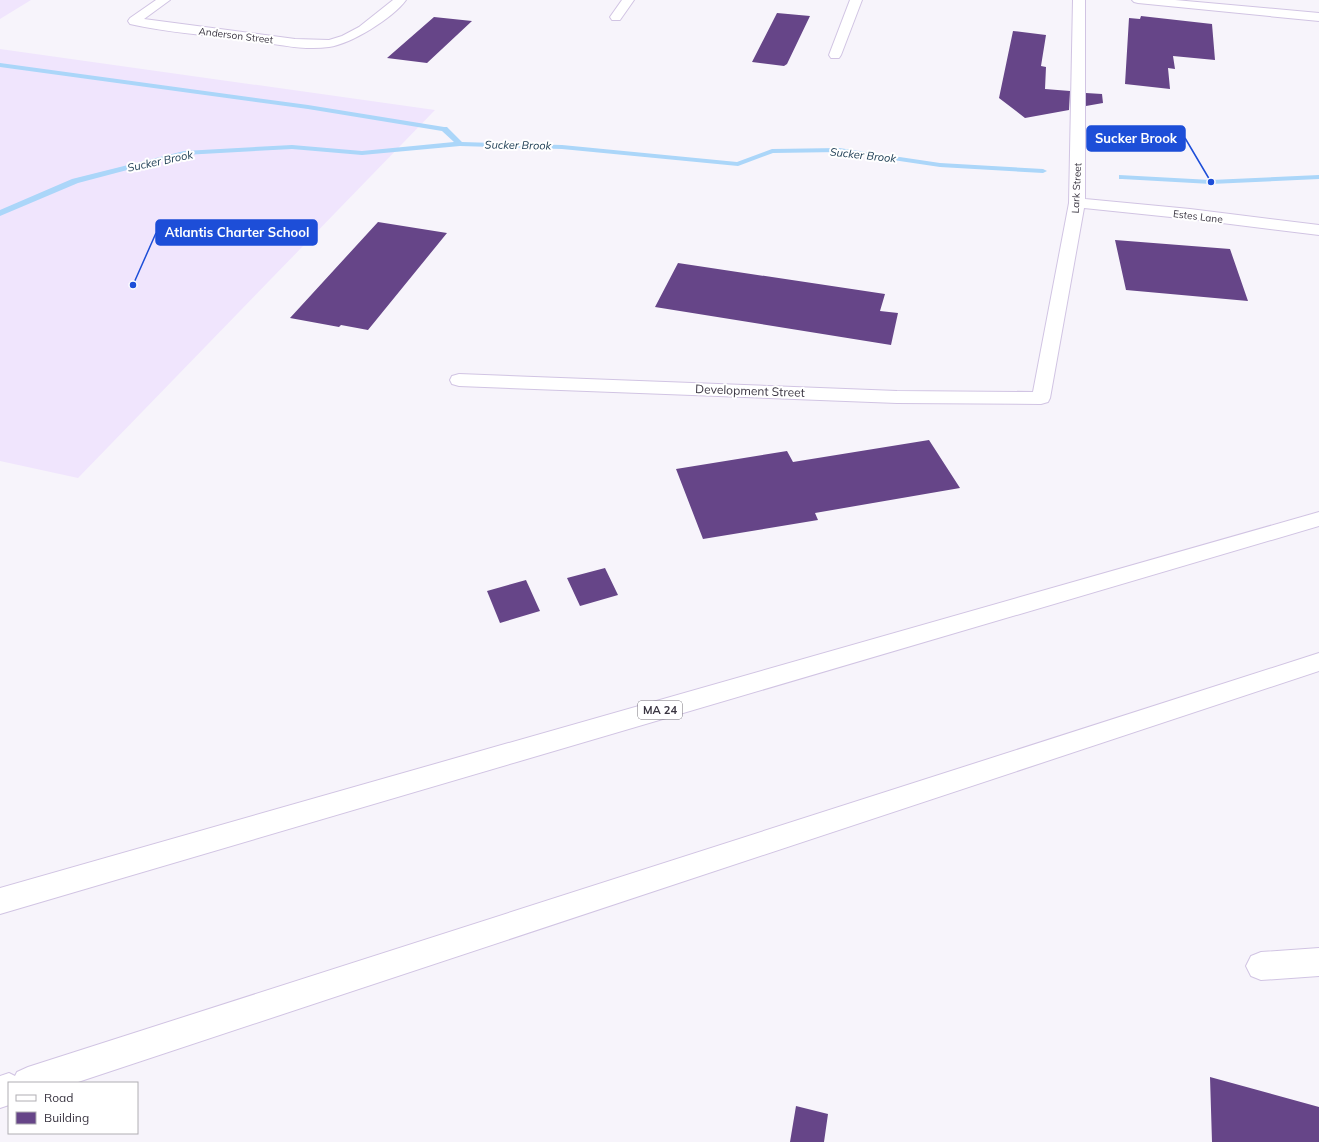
<svg xmlns="http://www.w3.org/2000/svg" width="1319" height="1142" font-family="Mulish,sans-serif">
	<style>
		.built { fill: #f0e5fd }
		.lines { fill: none; stroke-linecap: round; stroke-linejoin: round }
		.stream { fill: #abd6f9; fill-rule: evenodd }
		.building { fill: #664588 }
		.minor-casing { stroke: #d1c4e3; stroke-width: 2 }
		.motorway-casing { stroke: #d1c4e3; stroke-width: 2 }
		.minor { fill: #fff; fill-rule: evenodd }
		.motorway { fill: #fff; fill-rule: evenodd }
		.labels { text-anchor: middle; stroke-width: 4; stroke-linejoin: round; paint-order: stroke }
		.far-street-label { font-size: 10px; fill: #393440; stroke: #fff }
		.far-water-label { font-size: 11px; font-style: italic; fill: #183950; stroke: #fff }
		.shield { fill: #fff; stroke: #747179; stroke-width: 1 }
		.shield-label { font-size: 11px; font-weight: bold; fill: #393440 }
		.street-label { font-size: 12px; fill: #393440; stroke: #fff }
		.leader { fill: none; stroke: #1d4ed8; stroke-width: 1.5 }
		.callout-dot { fill: #1d4ed8; stroke: #fff; stroke-width: 1.5 }
		.callout { fill: #1d4ed8; stroke: #1d4ed8; stroke-width: 1.5 }
		.callout-label { font-size: 13px; text-anchor: middle; font-weight: bold; fill: #fff }
	</style>
	<rect width="100%" height="100%" fill="#f7f4fb"/>
	<path class="built" d="M0,0H31L0,19Z
		M0,49L435,110L78,478L0,461Z"/>
	<g class="lines">
		<path class="stream" d="M0,63L308,105L444,127H447L462,142L562,145L737,162L772,149L839,148L940,163L1043,169L1047,171L1043,173L940,167L839,152L773,153L738,166L562,149L460,146L362,155L292,149L184,155L78,183L0,216V210L72,179L184,151L292,145L362,151L454,142L442,131L308,109L0,67Z
			M1119,175L1211,180L1319,175V179L1211,184L1122,179H1119Z"/>
	</g>
	<path class="building" d="M777,13L810,16L787,64L784,66L752,62Z
		M1141,16L1212,24L1215,60L1173,56L1175,69L1168,68L1170,89L1125,84L1129,18L1140,19Z
		M434,17L472,21L427,63L387,58Z
		M1013,31L1046,35L1041,66L1046,67L1045,89L1070,91L1069,110L1025,118L999,98Z
		M1086,93L1102,94L1103,103L1086,106Z
		M378,222L447,233L368,330L341,325L339,327L290,318Z
		M1115,240L1230,249L1248,301L1126,290Z
		M678,263L885,294L880,311L898,313L891,345L655,307Z
		M929,440L960,488L815,513L818,520L703,539L676,469L787,451L793,462Z
		M605,568L618,595L580,606L567,578Z
		M526,580L540,611L500,623L487,591Z
		M1210,1077L1319,1107V1142H1212Z
		M796,1106L828,1114L824,1142H790Z"/>
	<g class="lines">
		<g class="minor-casing">
			<path id="minor" d="M156,0H170L144,19L295,39L329,40L342,36L359,27L393,0H406C393,18 351,44 329,47C302,51 274,43 247,40C209,35 168,33 130,24L128,21L130,18Z
				M622,0H634L620,20H612L610,17Z
				M850,0H862L841,55L839,58H831L829,55Z
				M1073,0H1085V199L1190,209L1319,225V235L1190,219L1084,208L1050,398L1048,402L1041,404L897,403L459,386L452,384L450,380L452,376L459,374L897,391L1033,392L1069,203Z
				M1132,0H1175L1319,13V21L1138,3L1134,2Z
				M1319,948V976L1261,980L1251,976L1246,966L1251,956L1261,952Z"/>
		</g>
		<g class="motorway-casing">
			<path id="motorway" d="M1319,512V526L0,914V888Z
				M1319,653V671L75,1083H9V1105L0,1108V1076L9,1073L15,1076L17,1072L28,1067Z"/>
		</g>
		<use href="#minor" class="minor"/>
		<use href="#motorway" class="motorway"/>
	</g>
	<g class="labels">
		<g class="far-street-label">
			<text transform="translate(236 35) rotate(7)" y="4">Anderson Street</text>
			<text transform="translate(1076 188) rotate(-87)" y="4">Lark Street</text>
			<text transform="translate(1198 216) rotate(7)" y="4">Estes Lane</text>
		</g>
		<g class="far-water-label">
			<text transform="translate(518 145) rotate(1)" y="4">Sucker Brook</text>
			<text transform="translate(863 155) rotate(6)" y="4">Sucker Brook</text>
			<text transform="translate(160 161) rotate(-12)" y="4">Sucker Brook</text>
		</g>
		<rect class="shield" x="638" y="701" width="44" height="18" rx="3"/>
		<g class="shield-label">
			<text x="660" y="714">MA 24</text>
		</g>
		<g class="street-label">
			<text transform="translate(750 391) rotate(2)" y="4">Development Street</text>
		</g>
	</g>
	<path class="leader" d="M1211 182L1185 138M133 285L156 233"/>
	<g class="callout-dot">
		<circle cx="1211" cy="182" r="4"/>
		<circle cx="133" cy="285" r="4"/>
	</g>
	<g class="callout">
		<rect x="1087" y="126" width="98" height="25" rx="4"/>
		<rect x="156" y="220" width="161" height="25" rx="4"/>
	</g>
	<g class="callout-label">
		<text x="1136" y="143">Sucker Brook</text>
		<text x="237" y="237">Atlantis Charter School</text>
	</g>
	<rect x="8" y="1082" width="130" height="52" fill="#ffffff" stroke="#b0aeb3"/>
	<rect x="16" y="1095" width="20" height="6" fill="#ffffff" stroke="#b0aeb3"/>
	<text x="44" y="1102" font-size="12" fill="#393440">Road</text>
	<rect x="16" y="1112" width="20" height="12" fill="#664588" stroke="#b0aeb3"/>
	<text x="44" y="1122" font-size="12" fill="#393440">Building</text>
</svg>
